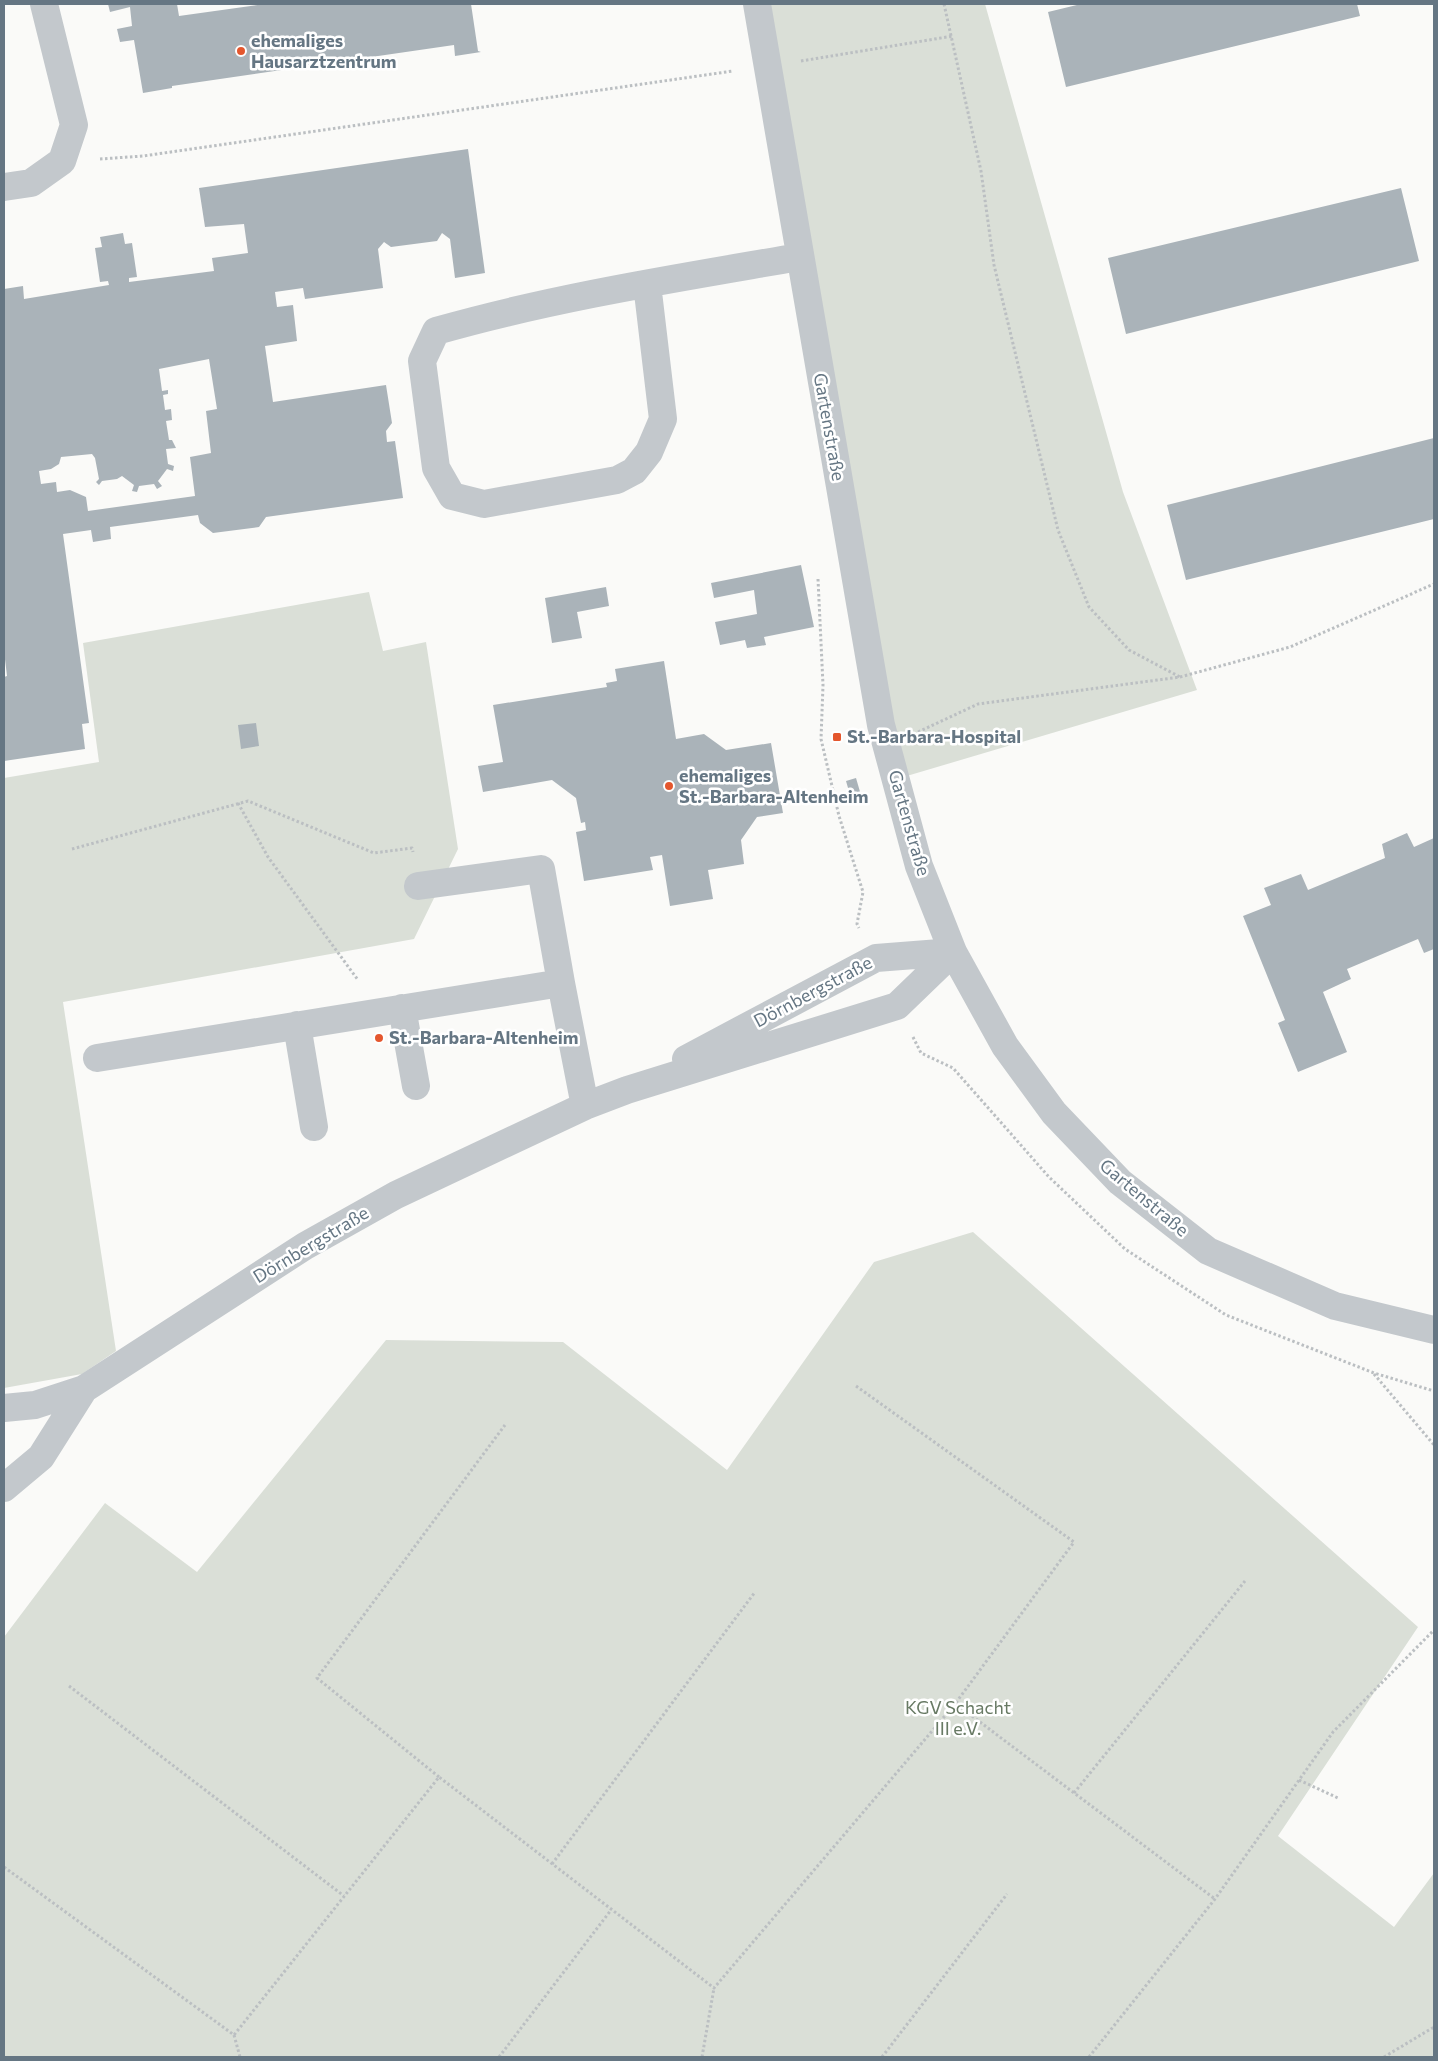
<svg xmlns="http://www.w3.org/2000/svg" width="1438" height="2061" font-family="Commissioner,sans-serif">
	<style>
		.green { fill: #dadfd7 }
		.building { fill: #aab3b9; fill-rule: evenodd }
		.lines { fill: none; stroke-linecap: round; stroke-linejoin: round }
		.path { stroke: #bbbfc2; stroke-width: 3; stroke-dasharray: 2.5 2.5; stroke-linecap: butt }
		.minor { stroke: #c3c8cc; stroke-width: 28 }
		.poi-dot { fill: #e4572e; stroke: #fff; stroke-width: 2 }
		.labels { text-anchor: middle; stroke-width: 5; stroke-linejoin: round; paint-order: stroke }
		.poi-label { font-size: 18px; font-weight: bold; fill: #657683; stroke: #fff; text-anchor: start }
		.street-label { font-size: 18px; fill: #657683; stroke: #fff }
		.park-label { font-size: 18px; fill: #687a64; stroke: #fff }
	</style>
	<rect width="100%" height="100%" fill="#fafaf8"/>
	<path class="green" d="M763,4H985L1123,492L1197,690L900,778Z
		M369,592L383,651L426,642L458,849L414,939L63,1002L116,1351L82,1374L4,1388V778L99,762L83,643Z
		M973,1232L1418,1627L1278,1836L1394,1927L1434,1873V2057H4V1637L105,1503L197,1572L386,1340L563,1342L727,1470L874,1262Z"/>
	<path class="building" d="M108,4H177L179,16L264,4H471L478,51L481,52L455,56L454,45L172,86V88L143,93L134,40L120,42L117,29L132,26L130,7L110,12Z
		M1081,4H1357L1360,16L1066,87L1048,12Z
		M468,149L485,273L455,278L450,239L442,233L437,241L391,247L384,242L378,249L383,288L305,299L303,288L275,292L277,307L293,305L297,341L265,346L273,402L386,385L392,423L386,431L387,442L395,441L403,498L266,517L259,527L213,533L200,523L198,515L110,527L111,539L93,542L91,530L63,534L89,723L82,724L85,749L4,761V677L7,676L4,651V289L23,286L24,299L109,285L108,281L100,282L95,248L102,247L100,237L123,233L125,244L132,243L137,277L129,278V282L214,271L212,258L248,253L244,224L205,227L199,188ZM209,359L217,409L206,411L211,453L190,457L195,496L88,511L86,497L70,490L57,492L56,482L41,484L39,471L51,469L59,464L61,457L92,454L95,458L99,479L96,482L99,485L102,481L117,479L122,476L134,485L132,491L137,492L139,486L154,484L157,489L162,486L158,481L167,469L173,471L174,466L168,464L166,449L176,448L172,440H169L166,421L172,420L171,409L165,410L163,395L168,394V390L162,391L159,369Z
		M1401,188L1419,261L1126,334L1108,258Z
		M1434,438V519L1186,580L1167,505Z
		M801,565L814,627L764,637L766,645L747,648L745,640L720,645L715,622L757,614L754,590L714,598L711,583Z
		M606,587L609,606L577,612L582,638L552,643L545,598Z
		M664,661L676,739L704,734L726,750L771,743L783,813L757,817L741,840L744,864L708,870L713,899L670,906L662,855L650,857L653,870L584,881L576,832L586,830L585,822L581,823L576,798L552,780L483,792L478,766L503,762L493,705L607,687L606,683L617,681L615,669Z
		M256,723L259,746L241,749L238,725Z
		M856,778L863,802L853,805L846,781Z
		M1407,833L1414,847L1434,838V949L1424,953L1418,939L1347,969L1351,979L1323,992L1347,1052L1298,1072L1278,1023L1285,1020L1243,916L1271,905L1264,888L1301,874L1308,890L1385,858L1382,844Z"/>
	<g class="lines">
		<path class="path" d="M944,4L981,171L994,265L1058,530L1089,607L1129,650L1180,677
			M801,61L953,36
			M100,159L143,156L733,71
			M818,579L823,685L821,739L839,816L863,892L857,924L859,928
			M918,732L978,704L1180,677L1290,647L1434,584
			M238,803L268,857L358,980
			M72,849L248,801L374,853L412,848L413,852
			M913,1037L921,1053L953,1068L1049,1177L1125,1249L1226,1315L1374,1373L1434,1391
			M1374,1374L1434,1445
			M69,1686L344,1896
			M956,1704L1215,1899
			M439,1777L317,1678L505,1425
			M1299,1780L1338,1798
			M1074,1793L1245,1581
			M552,1864L755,1592
			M4,1867L234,2035L439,1777L714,1988L955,1704L1074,1542L856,1386
			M234,2035L240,2057
			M499,2057L611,1910
			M702,2057L714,1988
			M882,2057L1007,1894
			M1089,2057L1215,1899L1333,1732L1434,1630
			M1384,2057L1434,2027"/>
		<path class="minor" d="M757,4L881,725L919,866L953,952L1005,1046L1054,1113L1120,1182L1208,1251L1335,1306L1434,1330
			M4,187L31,183L62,161L74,125L44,4
			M647,284L663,419L649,452L634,471L617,480L484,504L452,496L436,468L422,361L436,331C555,297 678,278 799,257
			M418,886L541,869L561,983
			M402,1008L416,1086
			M297,1025L314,1127
			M97,1058L561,983L585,1106
			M686,1059L876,958L953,952
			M4,1408L35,1405L84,1389L305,1246L396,1195L585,1106L627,1090L897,1006L953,952
			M4,1488L41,1457L84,1389"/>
	</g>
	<g class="poi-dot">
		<circle cx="241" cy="51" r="5"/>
		<rect x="832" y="732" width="10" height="10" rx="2.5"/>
		<circle cx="669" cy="786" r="5"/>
		<circle cx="379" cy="1038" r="5"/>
	</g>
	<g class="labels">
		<g class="poi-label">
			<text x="251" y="47">ehemaliges<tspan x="251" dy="21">Hausarztzentrum</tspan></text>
			<text x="847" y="743">St.-Barbara-Hospital</text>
			<text x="679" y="782">ehemaliges<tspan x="679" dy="21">St.-Barbara-Altenheim</tspan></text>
			<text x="389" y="1044">St.-Barbara-Altenheim</text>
		</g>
		<g class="street-label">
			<text transform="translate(829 427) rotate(80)" y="6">Gartenstraße</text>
			<text transform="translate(909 823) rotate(74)" y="6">Gartenstraße</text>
			<text transform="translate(813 992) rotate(-28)" y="6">Dörnbergstraße</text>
			<text transform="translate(1144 1198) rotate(40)" y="6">Gartenstraße</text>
			<text transform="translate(311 1245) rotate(-31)" y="6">Dörnbergstraße</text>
		</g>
		<g class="park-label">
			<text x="958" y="1714">KGV Schacht<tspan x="958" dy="21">III e.V.</tspan></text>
		</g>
	</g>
	<rect width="1438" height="2061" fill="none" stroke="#657683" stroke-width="10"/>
</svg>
